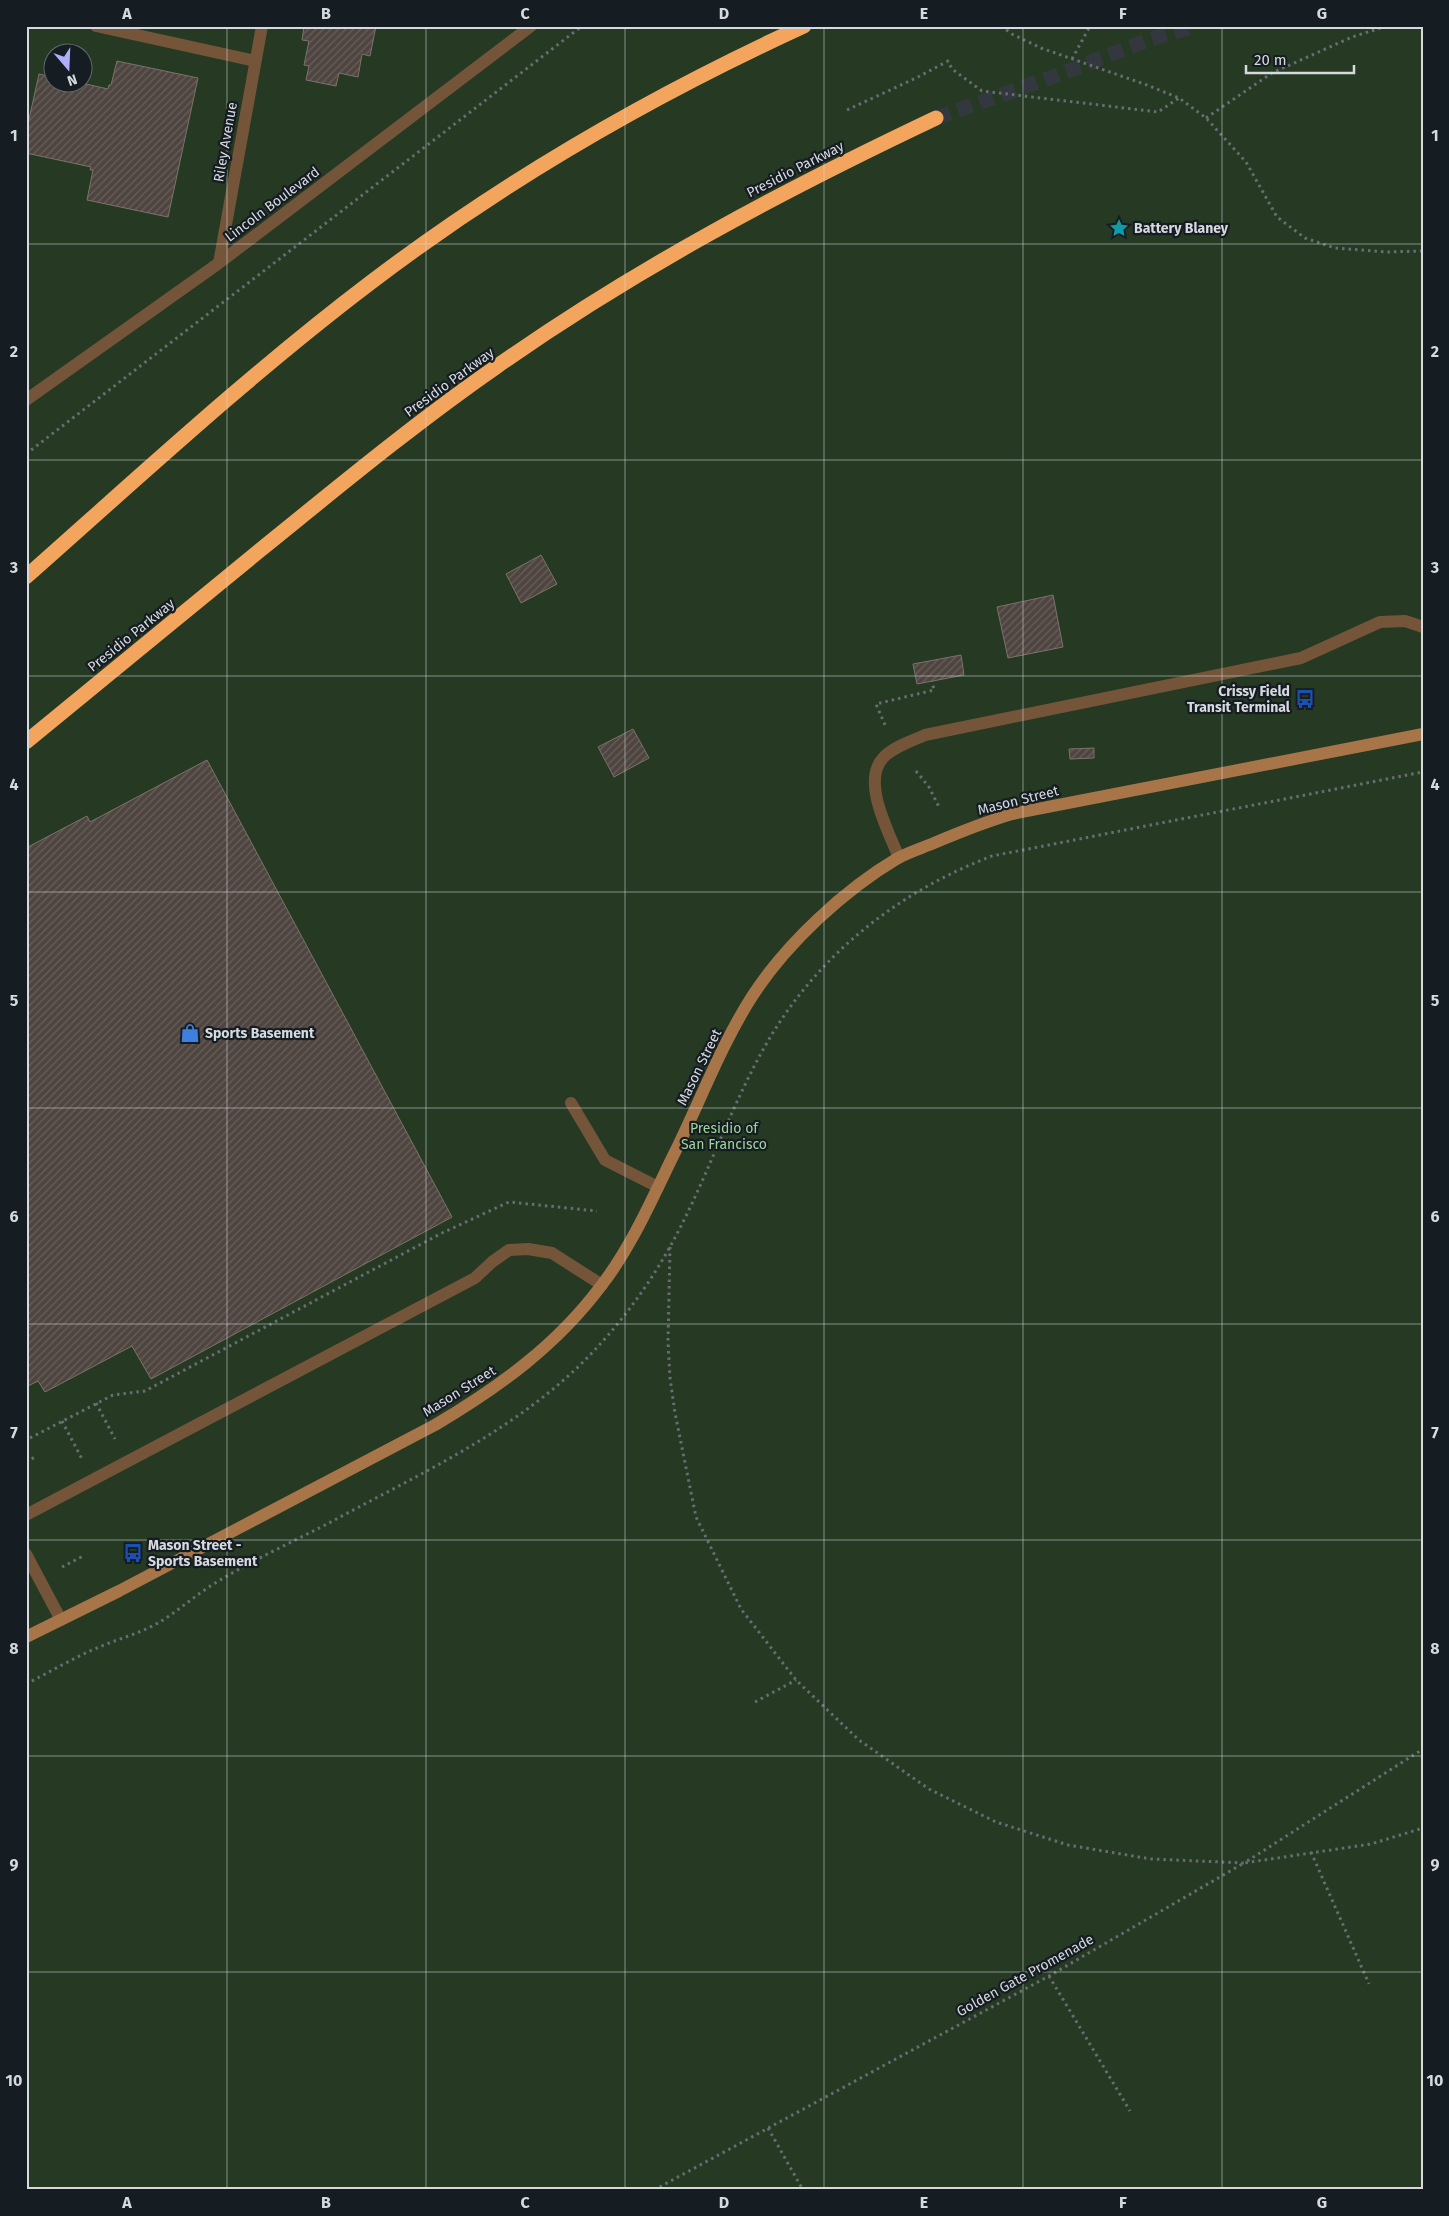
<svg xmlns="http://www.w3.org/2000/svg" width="1449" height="2216" font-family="'Fira Sans',sans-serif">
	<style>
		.park { fill: #263922; fill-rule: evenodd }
		.building { fill: url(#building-hatch); stroke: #7d726d }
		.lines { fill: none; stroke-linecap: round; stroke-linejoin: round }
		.highway-tunnel { stroke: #32383e; stroke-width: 15; stroke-dasharray: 15 8; stroke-linecap: butt }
		.path { stroke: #686d73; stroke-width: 3; stroke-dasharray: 2.5 4; stroke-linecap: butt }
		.lane { stroke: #74553a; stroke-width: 12 }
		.street { stroke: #74553a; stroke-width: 12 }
		.secondary { stroke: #a87549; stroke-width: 12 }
		.highway { stroke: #f4a55d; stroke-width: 15 }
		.grid { fill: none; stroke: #d6dadf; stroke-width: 1; stroke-opacity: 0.55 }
		.labels { text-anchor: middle; stroke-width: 4.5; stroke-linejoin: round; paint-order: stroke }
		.street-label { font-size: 14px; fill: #d6dadf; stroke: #151c22 }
		.poi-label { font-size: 14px; font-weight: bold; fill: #d6dadf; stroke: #151c22; text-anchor: start }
		.park-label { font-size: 14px; fill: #a1d498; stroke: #151c22 }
		.neatline { fill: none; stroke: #d6dadf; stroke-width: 2 }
		.grid-label { font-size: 16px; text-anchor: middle; font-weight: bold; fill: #d6dadf }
	</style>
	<defs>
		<pattern id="building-hatch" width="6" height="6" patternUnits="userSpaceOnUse" patternTransform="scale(1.25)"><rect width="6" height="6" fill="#4f4540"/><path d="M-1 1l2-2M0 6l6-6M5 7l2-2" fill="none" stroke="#685f5b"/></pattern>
	</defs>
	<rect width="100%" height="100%" fill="#151c22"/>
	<path class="park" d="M26,26H1423V2190H26ZM52,52H82V82H52Z"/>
	<path class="building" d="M304,26H376L370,56L362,54L358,77L339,73L336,86L306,80L309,66L304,65L309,41L302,40Z
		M117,61L198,78L168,217L87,200L93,170H90L91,167L26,153V133L39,74L52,77V82H77L108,89L109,85H111Z
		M541,555L557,584L521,603L506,574Z
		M1053,595L1063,647L1008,658L997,607Z
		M961,655L964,675L917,684L913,664Z
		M633,729L649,758L614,777L598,747Z
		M1094,748V758L1070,759L1069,749Z
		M207,760L452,1217L151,1379L132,1346L45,1392L38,1381L28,1386L26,1382V848L87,816L90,822Z"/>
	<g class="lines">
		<path class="highway-tunnel" d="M936,118L1058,75L1148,40L1194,26"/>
		<path class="path" d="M1001,26L1012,34L1041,48L1147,85L1179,98L1206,118L1246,162L1277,217L1305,238L1335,248L1386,252L1423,251
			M1072,59L1090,26
			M847,110L918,77L948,61L952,69L982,91L1158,112L1179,98
			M1206,118L1272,73L1352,37L1387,26
			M26,454L582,26
			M885,725L876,704L934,690L932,681
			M916,771L929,787L940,809
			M670,1247L668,1342L670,1378L675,1413L696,1517L741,1609L796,1680L859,1740L929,1789L996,1822L1068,1845L1151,1859L1244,1863L1423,1749
			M96,1403L115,1439
			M62,1421L82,1459
			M30,1438L113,1395L145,1391L442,1233L509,1202L597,1211
			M26,1462L35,1457
			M62,1567L85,1555
			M26,1684C50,1672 73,1658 97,1648C117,1639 139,1634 158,1623C177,1612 193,1597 212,1585C249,1562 290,1543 329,1523C419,1474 516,1431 589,1356C621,1323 649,1285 671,1245C704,1185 726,1119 758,1059C808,963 892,894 992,856L1423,772
			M755,1702L796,1680
			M1311,1852L1369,1984
			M1049,1976L1130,2111
			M768,2128L803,2190
			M654,2190L1049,1976L1244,1863L1371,1844L1423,1828"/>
		<path class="lane" d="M899,858C889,832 861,782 883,758C893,747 912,741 925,735L1301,658L1380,622L1405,621L1423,627
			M571,1103L605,1160L658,1187
			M26,1515L475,1278L492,1262L509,1250L528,1249L552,1253L602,1285
			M26,1554L61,1620"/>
		<path class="street" d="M96,26L255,61
			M219,263L262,26
			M26,400L219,263L531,26"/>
		<path class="secondary" d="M26,1637L119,1591L435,1425C499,1387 556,1346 601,1286C633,1245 654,1194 677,1148C701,1099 723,1041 753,995C787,943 844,890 898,858C909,852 922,848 934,843C960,832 985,822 1012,814L1423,734"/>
		<path class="highway" d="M26,577C139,477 250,374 370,283C504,181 651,96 804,26
			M26,742C104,678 181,615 259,551C337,488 414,424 496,367C635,269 784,190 936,118"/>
	</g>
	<path class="grid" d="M227,26V2190M426,26V2190M625,26V2190M824,26V2190M1023,26V2190M1222,26V2190M26,244H1423M26,460H1423M26,676H1423M26,892H1423M26,1108H1423M26,1324H1423M26,1540H1423M26,1756H1423M26,1972H1423"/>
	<defs>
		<g id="sight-bare" transform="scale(1.5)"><path d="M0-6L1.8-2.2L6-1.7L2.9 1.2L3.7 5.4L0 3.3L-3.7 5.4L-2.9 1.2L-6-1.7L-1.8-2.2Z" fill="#0f9aa8" stroke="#151c22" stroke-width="2.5" paint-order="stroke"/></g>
		<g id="bus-bare" transform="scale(1.5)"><path d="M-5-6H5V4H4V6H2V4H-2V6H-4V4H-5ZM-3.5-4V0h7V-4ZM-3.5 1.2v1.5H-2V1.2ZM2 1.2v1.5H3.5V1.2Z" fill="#1a4fb4" stroke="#151c22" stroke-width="2.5" paint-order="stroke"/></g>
		<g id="shop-bare" transform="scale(1.5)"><path d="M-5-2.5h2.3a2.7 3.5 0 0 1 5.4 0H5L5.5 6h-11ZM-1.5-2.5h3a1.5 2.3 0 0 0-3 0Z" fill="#3f7fe0" stroke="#151c22" stroke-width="2.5" paint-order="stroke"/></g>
	</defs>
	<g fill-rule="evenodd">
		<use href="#sight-bare" x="1119" y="228"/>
		<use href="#bus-bare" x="1305" y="699"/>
		<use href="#shop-bare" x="190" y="1033"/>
		<use href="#bus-bare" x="133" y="1553"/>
	</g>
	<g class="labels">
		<g class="street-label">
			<text transform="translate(225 142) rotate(-80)" y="5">Riley Avenue</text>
			<text transform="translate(795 169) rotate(-27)" y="5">Presidio Parkway</text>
			<text transform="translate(272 204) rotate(-37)" y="5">Lincoln Boulevard</text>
			<text transform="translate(449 382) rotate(-36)" y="5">Presidio Parkway</text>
			<text transform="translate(131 635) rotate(-39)" y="5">Presidio Parkway</text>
			<text transform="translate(1018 800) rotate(-14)" y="5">Mason Street</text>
			<text transform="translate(699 1067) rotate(-64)" y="5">Mason Street</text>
			<text transform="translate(459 1391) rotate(-32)" y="5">Mason Street</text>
			<text transform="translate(1025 1975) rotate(-29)" y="5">Golden Gate Promenade</text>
		</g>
		<g class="poi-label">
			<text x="1134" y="233">Battery Blaney</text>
			<text x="1290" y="696" text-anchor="end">Crissy Field<tspan x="1290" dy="16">Transit Terminal</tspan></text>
			<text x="205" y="1038">Sports Basement</text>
			<text x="148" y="1550">Mason Street -<tspan x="148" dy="16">Sports Basement</tspan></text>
		</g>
		<g class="park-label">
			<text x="724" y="1133">Presidio of<tspan x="724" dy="16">San Francisco</tspan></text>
		</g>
	</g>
	<rect width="1449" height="2216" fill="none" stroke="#151c22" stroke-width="55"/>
	<g transform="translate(68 68) rotate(161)"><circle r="24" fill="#151c22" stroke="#62686e"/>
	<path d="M0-4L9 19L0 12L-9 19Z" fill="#aeaefb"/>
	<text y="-8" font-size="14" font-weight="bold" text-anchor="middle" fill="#d6dadf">N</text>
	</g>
	<path d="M1246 65v8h108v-8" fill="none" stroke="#d6dadf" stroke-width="2.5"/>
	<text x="1254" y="65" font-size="15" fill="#d6dadf" stroke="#151c22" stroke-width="4" paint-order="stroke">20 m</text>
	<rect x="28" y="28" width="1394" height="2160" class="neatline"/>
	<g class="grid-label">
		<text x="127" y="19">A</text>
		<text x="326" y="19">B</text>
		<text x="525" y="19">C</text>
		<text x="724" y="19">D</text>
		<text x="924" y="19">E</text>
		<text x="1123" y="19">F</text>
		<text x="1322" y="19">G</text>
		<text x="14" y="141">1</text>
		<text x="1435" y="141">1</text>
		<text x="14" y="357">2</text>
		<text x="1435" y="357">2</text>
		<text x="14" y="573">3</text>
		<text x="1435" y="573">3</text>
		<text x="14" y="790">4</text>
		<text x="1435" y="790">4</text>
		<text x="14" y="1006">5</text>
		<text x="1435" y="1006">5</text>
		<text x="14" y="1222">6</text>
		<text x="1435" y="1222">6</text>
		<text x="14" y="1438">7</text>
		<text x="1435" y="1438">7</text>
		<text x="14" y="1654">8</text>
		<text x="1435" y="1654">8</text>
		<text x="14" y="1870">9</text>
		<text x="1435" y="1870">9</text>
		<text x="14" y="2086">10</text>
		<text x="1435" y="2086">10</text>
		<text x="127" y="2208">A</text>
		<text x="326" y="2208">B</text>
		<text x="525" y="2208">C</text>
		<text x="724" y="2208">D</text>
		<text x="924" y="2208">E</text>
		<text x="1123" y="2208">F</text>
		<text x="1322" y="2208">G</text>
	</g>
</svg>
